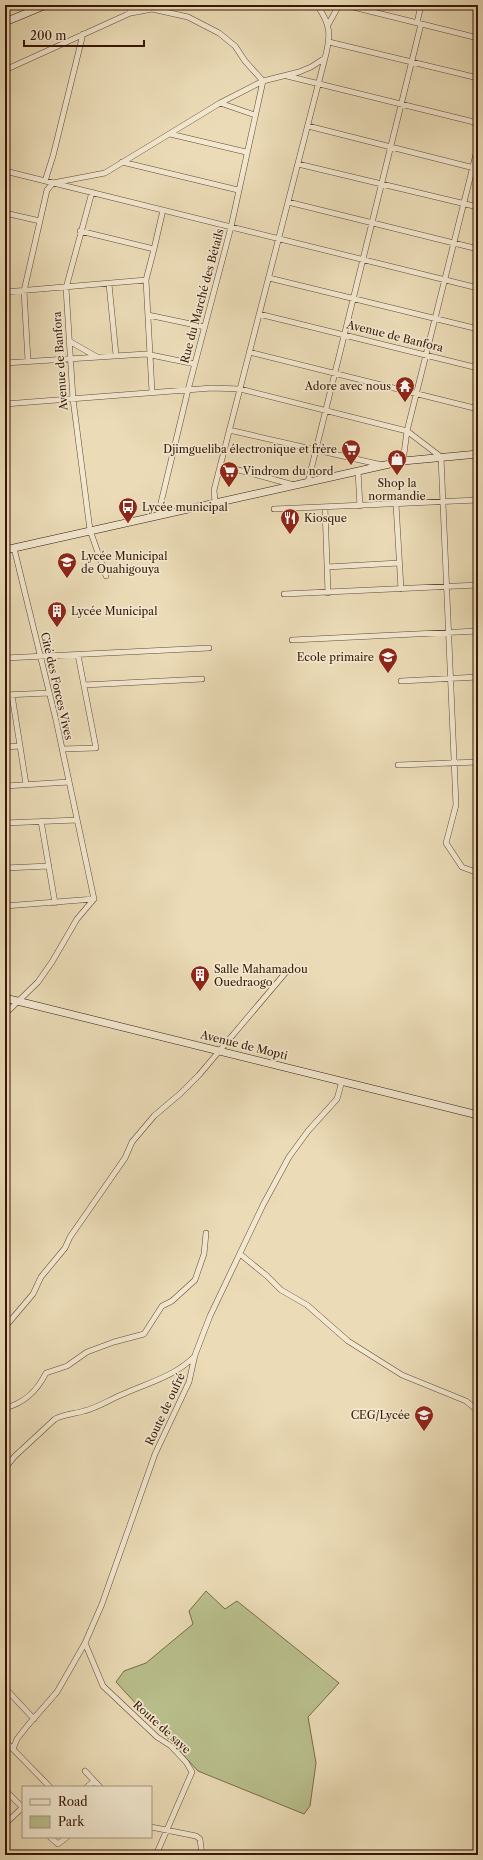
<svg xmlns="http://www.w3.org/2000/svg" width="483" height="1860" font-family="'Libre Caslon Text',serif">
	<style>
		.green { fill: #b9c08d; stroke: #786c49 }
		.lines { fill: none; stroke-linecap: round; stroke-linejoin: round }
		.street-casing { stroke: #644832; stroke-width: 6 }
		.secondary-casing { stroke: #371705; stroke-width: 8 }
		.street { stroke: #f2e8d0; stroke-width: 5 }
		.secondary { stroke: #f2e8d0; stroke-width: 7 }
		.labels { text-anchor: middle; stroke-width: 3.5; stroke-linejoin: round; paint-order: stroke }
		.street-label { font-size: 11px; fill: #371705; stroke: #f2e8d0 }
		.poi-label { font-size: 11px; fill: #371705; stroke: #f2e8d0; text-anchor: start }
	</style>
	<rect width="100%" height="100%" fill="#ebdcb7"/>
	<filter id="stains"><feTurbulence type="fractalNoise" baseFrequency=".005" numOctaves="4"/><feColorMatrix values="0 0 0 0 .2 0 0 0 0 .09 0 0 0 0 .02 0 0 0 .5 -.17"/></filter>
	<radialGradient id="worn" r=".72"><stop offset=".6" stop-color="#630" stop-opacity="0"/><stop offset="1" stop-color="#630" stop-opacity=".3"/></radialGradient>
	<path class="green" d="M206,1591L225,1609L237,1601L339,1683L308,1717L316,1763L310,1806L304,1814L198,1771L116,1682L124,1671L146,1663L193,1624L189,1611Z"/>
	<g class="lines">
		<g class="street-casing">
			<path id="street" d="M128,5L131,13L152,9L188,17L219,33L235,46L245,61L263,81L231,227L188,390L158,515
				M345,5L478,38
				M417,23L421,5
				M328,25L339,5
				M329,42L478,78
				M5,70L148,5
				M287,76L478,123
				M220,103L255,115
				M308,126L478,169
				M170,134L246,152
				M122,162L238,190
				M298,164L478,207
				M5,171L478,288
				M45,181L53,156L83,34
				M92,192L66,288L73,399L90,530L106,576
				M288,202L478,249
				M5,213L40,221
				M80,231L154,249L163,210
				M269,278L478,329
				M109,284L116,355
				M5,292L146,280
				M259,314L478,368
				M148,315L205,327
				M69,341L97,357
				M249,352L478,409
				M28,361L24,291L47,190L53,183L105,173L220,103L263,81L299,72L311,67L325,58C331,35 331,25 317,5
				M5,363L146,354L195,364
				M152,392L146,280L154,249
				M5,404L212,388L240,389L407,431L441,457L456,805L446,843L462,867L478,873
				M229,430L382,465
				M403,461L407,431L478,146
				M220,465L294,485
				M358,471L360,506
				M308,482L421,24
				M215,502L214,490L325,58
				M396,504L401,589
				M325,508L328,593
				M274,509L478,500
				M14,548L56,720L94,899
				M327,567L399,563
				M284,594L478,585
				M292,640L478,631
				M5,658L209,648
				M401,681L478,677
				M84,685L202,679
				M5,695L49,693
				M12,695L26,784
				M5,747L20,746
				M62,749L96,748L78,655
				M398,765L478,762
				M5,786L69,782
				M41,821L55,903
				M5,823L77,820
				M5,868L49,866
				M5,906L94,899
				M5,1014L38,982L52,962L77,919L94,899
				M240,1254L267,1276L281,1290L307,1305L348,1341L402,1375L466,1401L478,1411
				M5,1327L33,1294L41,1277L65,1248L70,1237L125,1158L132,1142L154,1116L181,1093L199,1075L287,971
				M5,1408C25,1403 37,1391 46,1373L67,1366L87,1352L114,1342L144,1334L162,1306L172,1301L195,1280L204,1254L206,1233
				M5,1468L15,1456L55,1419C64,1414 74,1414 84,1411C97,1408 109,1400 121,1395C147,1383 174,1377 195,1356
				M85,1643L103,1686L157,1737L171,1746L186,1762L192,1772L156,1855
				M5,1688L34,1719
				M5,1741L50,1787
				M13,1749L17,1739L28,1725L57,1692L85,1643L102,1604L155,1454L189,1382L195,1355L210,1316L263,1205L289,1157L308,1131L337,1099L342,1081
				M85,1771L100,1787
				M87,1787L94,1781
				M5,1790L23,1808
				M5,1824L23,1807
				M151,1827L196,1836L200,1839L202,1855
				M50,1837L58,1844L67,1837"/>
		</g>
		<g class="secondary-casing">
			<path id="secondary" d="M5,22L46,5
				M5,550L403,461L478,454
				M5,998L478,1115"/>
		</g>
		<use href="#street" class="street"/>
		<use href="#secondary" class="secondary"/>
	</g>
	<defs>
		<g id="temple-pin" transform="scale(1)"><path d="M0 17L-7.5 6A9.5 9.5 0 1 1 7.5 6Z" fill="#8f2418" stroke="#f2e8d0"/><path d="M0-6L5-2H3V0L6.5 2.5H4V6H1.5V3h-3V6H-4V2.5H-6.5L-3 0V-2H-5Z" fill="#fff"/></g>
		<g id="supermarket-pin" transform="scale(1)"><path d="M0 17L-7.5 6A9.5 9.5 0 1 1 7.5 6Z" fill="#8f2418" stroke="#f2e8d0"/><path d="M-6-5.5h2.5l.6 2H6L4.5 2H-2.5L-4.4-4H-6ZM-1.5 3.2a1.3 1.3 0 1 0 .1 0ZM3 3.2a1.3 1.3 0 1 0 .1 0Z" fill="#fff"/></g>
		<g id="shop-pin" transform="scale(1)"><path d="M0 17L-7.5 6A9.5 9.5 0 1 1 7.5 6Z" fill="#8f2418" stroke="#f2e8d0"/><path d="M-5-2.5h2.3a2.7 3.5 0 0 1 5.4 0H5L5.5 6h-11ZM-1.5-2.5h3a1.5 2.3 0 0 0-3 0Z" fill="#fff"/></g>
		<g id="bus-pin" transform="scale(1)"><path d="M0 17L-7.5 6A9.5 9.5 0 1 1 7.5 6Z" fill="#8f2418" stroke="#f2e8d0"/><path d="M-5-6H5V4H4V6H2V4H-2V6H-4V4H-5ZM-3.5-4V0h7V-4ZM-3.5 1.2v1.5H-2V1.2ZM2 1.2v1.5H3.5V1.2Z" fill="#fff"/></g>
		<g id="restaurant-pin" transform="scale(1)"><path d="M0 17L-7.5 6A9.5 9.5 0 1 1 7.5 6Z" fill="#8f2418" stroke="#f2e8d0"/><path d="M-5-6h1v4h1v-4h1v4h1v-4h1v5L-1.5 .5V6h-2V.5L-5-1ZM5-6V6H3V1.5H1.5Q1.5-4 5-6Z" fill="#fff"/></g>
		<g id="school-pin" transform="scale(1)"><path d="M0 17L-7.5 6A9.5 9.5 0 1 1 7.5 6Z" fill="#8f2418" stroke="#f2e8d0"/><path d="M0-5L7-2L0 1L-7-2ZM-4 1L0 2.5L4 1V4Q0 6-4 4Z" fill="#fff"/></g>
		<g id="building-pin" transform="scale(1)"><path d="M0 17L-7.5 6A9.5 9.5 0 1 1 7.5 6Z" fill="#8f2418" stroke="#f2e8d0"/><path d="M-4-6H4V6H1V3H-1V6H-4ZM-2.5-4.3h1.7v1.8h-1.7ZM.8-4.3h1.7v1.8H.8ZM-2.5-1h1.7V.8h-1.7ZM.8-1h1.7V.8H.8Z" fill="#fff"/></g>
	</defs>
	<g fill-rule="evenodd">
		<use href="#temple-pin" x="405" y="386"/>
		<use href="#supermarket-pin" x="351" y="449"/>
		<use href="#shop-pin" x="397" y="459"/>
		<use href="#supermarket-pin" x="229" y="471"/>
		<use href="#bus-pin" x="128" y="507"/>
		<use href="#restaurant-pin" x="290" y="518"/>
		<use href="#school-pin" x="67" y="562"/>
		<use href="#building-pin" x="57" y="611"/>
		<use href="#school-pin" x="388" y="657"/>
		<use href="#building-pin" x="200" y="975"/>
		<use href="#school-pin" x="424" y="1415"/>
	</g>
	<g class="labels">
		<g class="street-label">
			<text transform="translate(202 296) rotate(-75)" y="4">Rue du Marché des Bétails</text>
			<text transform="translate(395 336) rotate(14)" y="4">Avenue de Banfora</text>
			<text transform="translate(60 361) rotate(-94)" y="4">Avenue de Banfora</text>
			<text transform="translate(57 686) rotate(77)" y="4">Cité des Forces Vives</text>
			<text transform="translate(244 1045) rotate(14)" y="4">Avenue de Mopti</text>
			<text transform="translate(165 1409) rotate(-65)" y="4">Route de oufré</text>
			<text transform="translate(162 1727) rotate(42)" y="4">Route de saye</text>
		</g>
		<g class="poi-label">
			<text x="391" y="390" text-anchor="end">Adore avec nous</text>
			<text x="337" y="453" text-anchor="end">Djimgueliba électronique et frère</text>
			<text x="243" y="475">Vindrom du nord</text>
			<text x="397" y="487" text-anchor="middle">Shop la<tspan x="397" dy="13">normandie</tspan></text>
			<text x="142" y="511">Lycée municipal</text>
			<text x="304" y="522">Kiosque</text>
			<text x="81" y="560">Lycée Municipal<tspan x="81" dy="13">de Ouahigouya</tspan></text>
			<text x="71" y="615">Lycée Municipal</text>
			<text x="374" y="661" text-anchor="end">Ecole primaire</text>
			<text x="214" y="973">Salle Mahamadou<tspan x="214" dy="13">Ouedraogo</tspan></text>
			<text x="410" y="1419" text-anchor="end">CEG/Lycée</text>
		</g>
	</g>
	<rect width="483" height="1860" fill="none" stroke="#ebdcb7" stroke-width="20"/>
	<rect x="6" y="6" width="471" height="1848" fill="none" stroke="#371705" stroke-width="2"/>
	<rect x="10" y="10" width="463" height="1840" fill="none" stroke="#371705"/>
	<rect x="22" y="1786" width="130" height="52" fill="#f2e8d0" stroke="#a7947f"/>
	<rect x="30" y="1799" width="20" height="6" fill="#f2e8d0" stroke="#a7947f"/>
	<text x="58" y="1806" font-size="12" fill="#371705">Road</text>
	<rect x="30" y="1816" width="20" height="12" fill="#b9c08d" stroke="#a7947f"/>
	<text x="58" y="1826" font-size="12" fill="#371705">Park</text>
	<path d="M24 40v6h120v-6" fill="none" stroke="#371705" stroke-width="2"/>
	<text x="30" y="40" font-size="12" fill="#371705" stroke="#f2e8d0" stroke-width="3" paint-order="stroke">200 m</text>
	<rect width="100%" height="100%" filter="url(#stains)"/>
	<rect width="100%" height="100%" fill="url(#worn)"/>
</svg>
